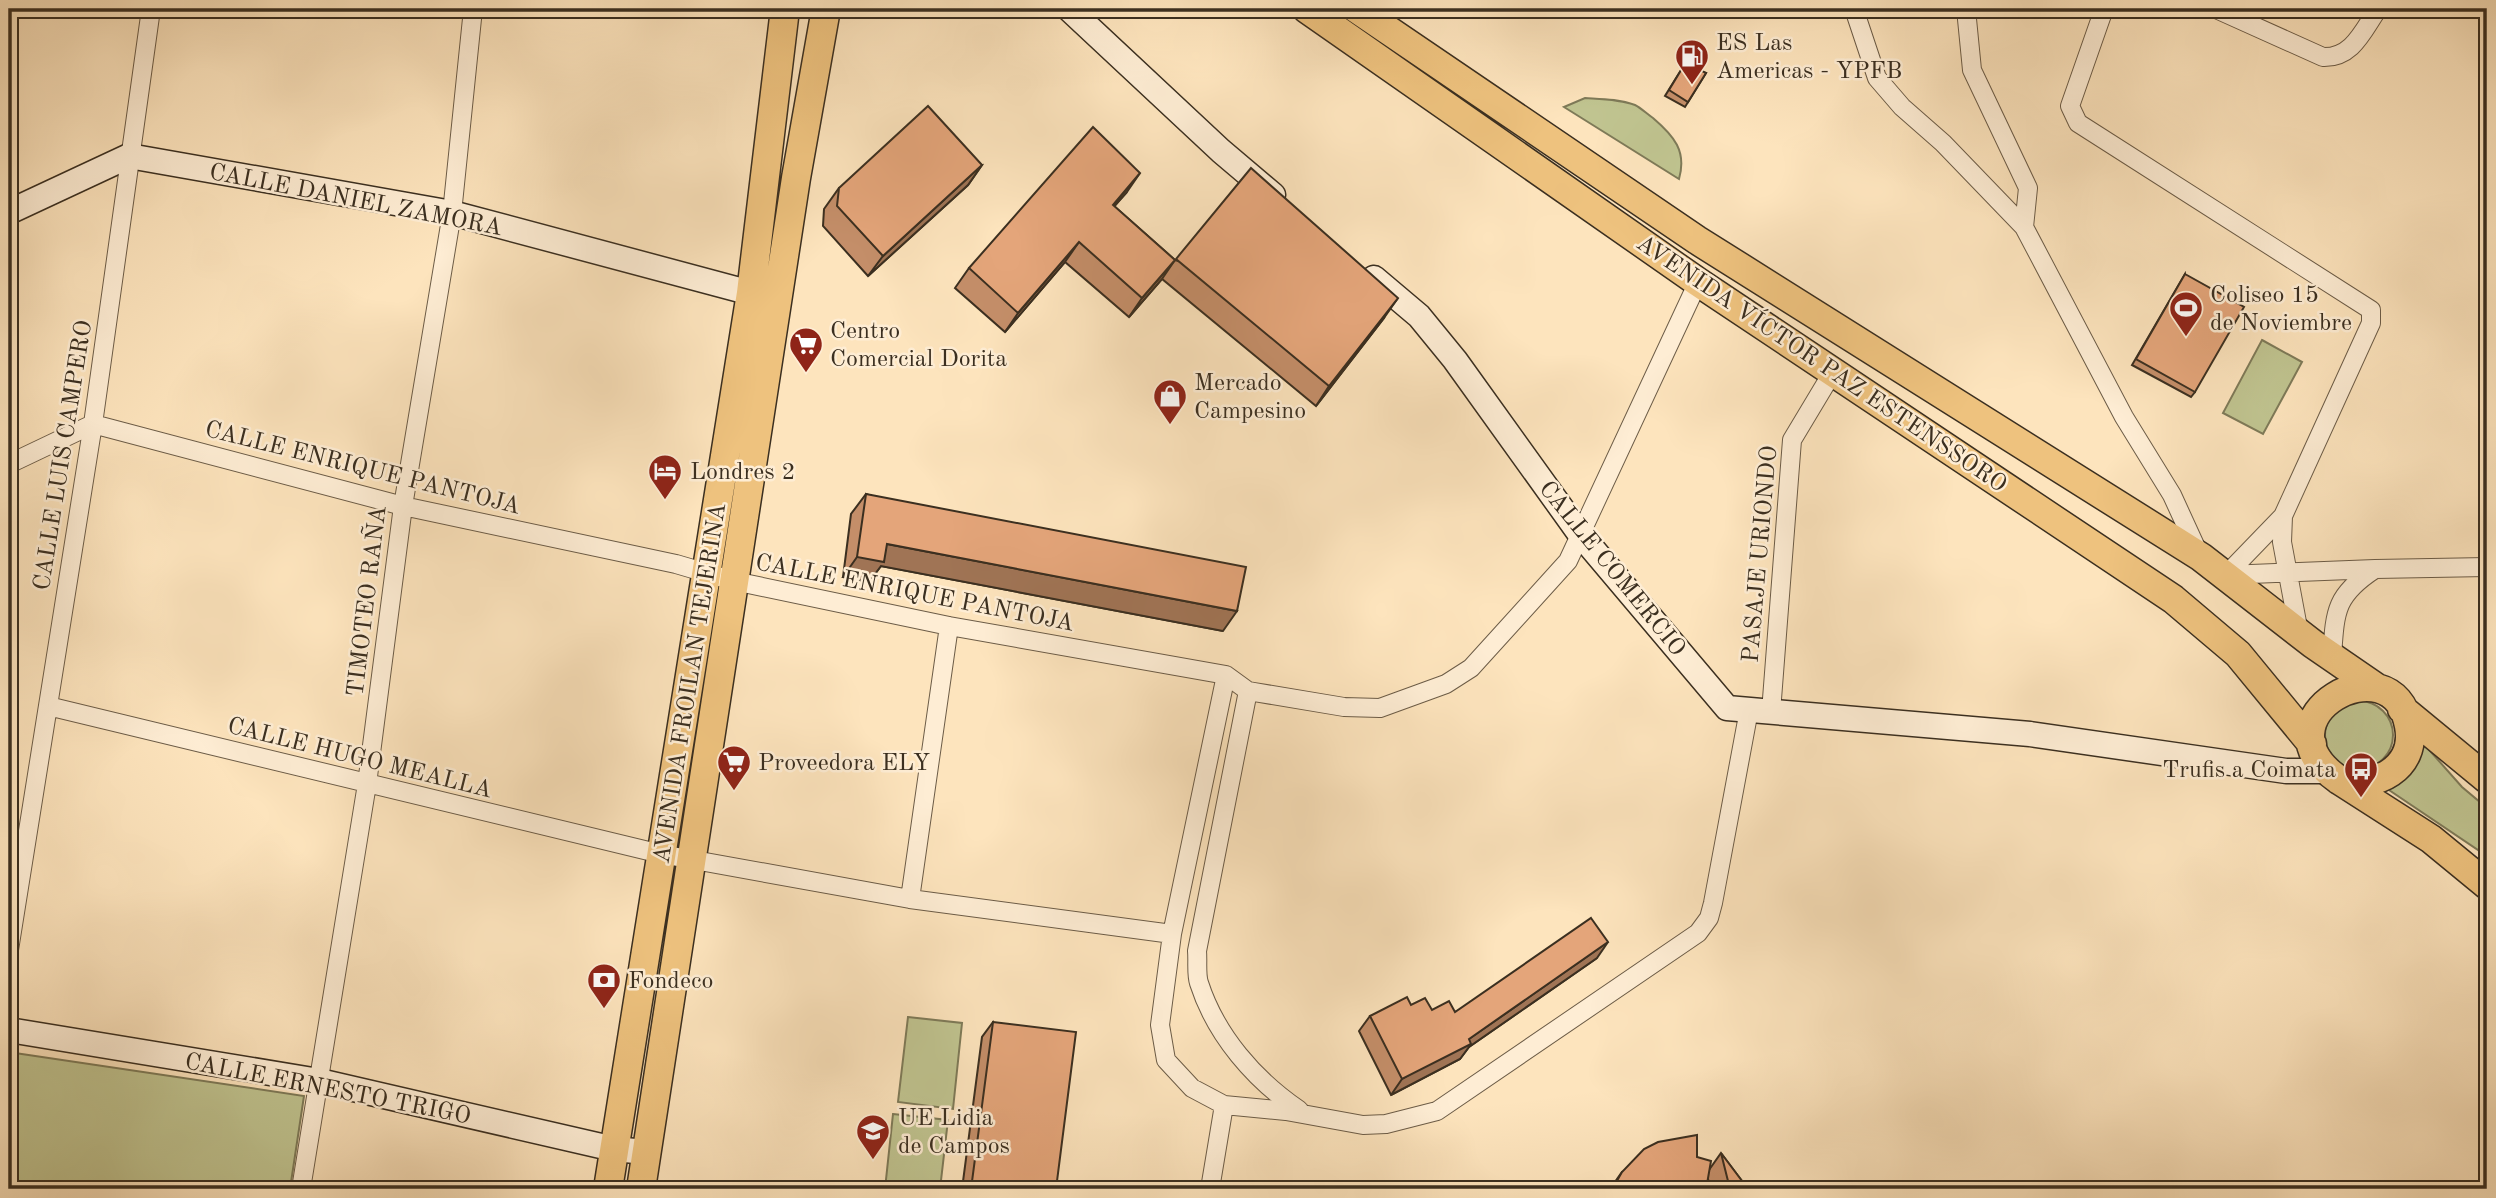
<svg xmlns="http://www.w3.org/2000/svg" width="2496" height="1198" font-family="'Old Standard TT',serif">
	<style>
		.green { fill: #c0c490; stroke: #7e7a58; stroke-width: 2 }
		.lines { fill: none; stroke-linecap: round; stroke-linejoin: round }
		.street-casing { stroke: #6c5c47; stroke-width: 20 }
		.secondary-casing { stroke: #3b2f20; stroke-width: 27 }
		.primary-casing { stroke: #3b2f20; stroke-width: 31 }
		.street { stroke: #feedd4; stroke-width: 18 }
		.secondary { stroke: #feedd4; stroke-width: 24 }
		.primary { stroke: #eec27e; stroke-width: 28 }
		.wall { fill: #c48e69; stroke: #3b2f20; stroke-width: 2 }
		.shaded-wall { fill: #a07455; stroke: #3b2f20; stroke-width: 2 }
		.building { fill: #e4a57a; stroke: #3b2f20; stroke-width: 2 }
		.labels { text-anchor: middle; stroke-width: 5; stroke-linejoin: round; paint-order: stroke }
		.poi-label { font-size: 24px; fill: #3b2f20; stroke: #feedd4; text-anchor: start }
		.street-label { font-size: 24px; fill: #3b2f20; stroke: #feedd4 }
	</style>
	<rect width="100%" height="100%" fill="#fde4bd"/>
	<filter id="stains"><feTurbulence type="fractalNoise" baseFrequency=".00286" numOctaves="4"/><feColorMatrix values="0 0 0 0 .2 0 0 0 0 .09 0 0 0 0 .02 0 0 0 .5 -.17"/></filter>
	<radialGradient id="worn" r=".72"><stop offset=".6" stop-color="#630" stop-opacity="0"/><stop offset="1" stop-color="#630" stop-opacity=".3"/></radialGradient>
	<path class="green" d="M1585,98C1601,99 1619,99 1635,105C1641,108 1647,114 1653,118C1674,136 1687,151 1679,179L1564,107Z
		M2262,340L2302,362L2263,434L2223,413Z
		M2325 735a34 34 0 1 1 68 0a34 34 0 1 1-68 0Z
		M2423,743L2462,787L2487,808V856L2386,788C2409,778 2414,766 2423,743Z
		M908,1017L962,1023L953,1109L898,1102Z
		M15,1053L304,1096L290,1189H9V1095Z
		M893,1114L948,1120L940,1189H885Z"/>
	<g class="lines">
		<g class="street-casing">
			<path id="street" d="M1854,9L1877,78L1902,107L1943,143L2024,227L2124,417L2172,495L2199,554
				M1966,9L1972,70L2028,188L2024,227
				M2104,9L2070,106L2078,123L2371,310V323L2283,516
				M2216,9L2323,57C2353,58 2363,30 2378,9
				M93,424L403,506L676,564L734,581L949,626L1226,675L1248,691L1344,707L1380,708L1446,684L1471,668L1568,561L1698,282
				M9,464L93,424
				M2375,569L2487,567
				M2226,575L2375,569C2335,595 2335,611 2332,657
				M2226,575L2283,516L2282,542L2299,633
				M1226,675L1172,934L1160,1025L1166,1060L1192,1088L1224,1105L1286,1111L1363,1125L1386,1124L1437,1111L1698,933L1709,918L1713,903L1749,710
				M1248,691L1197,951C1198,961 1196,974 1199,983C1216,1036 1255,1080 1299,1110
				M48,706L661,854L910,899L1172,934
				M1771,712L1792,440L1834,370
				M910,899L949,626
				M9,950L93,424L151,9
				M301,1189L367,784L403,506L452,213L473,9
				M1210,1189L1224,1105"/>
		</g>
		<g class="secondary-casing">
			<path id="secondary" d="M1069,9L1221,151L1273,195
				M9,212L129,156L452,213L751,293
				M1374,278L1419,316L1455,360L1580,534L1727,708L2030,734L2286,771H2327
				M9,1030L319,1081L614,1149L646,1152"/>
		</g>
		<g class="primary-casing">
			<path id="primary" d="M1307,9L1698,282L2173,599L2238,654L2312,744
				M1357,9L1697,240L2201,557L2313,644L2377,688
				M2402,709L2487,779
				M2339,780C2375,790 2417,768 2409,726C2393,638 2250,718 2339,780L2431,839L2487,885
				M608,1189L751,293L785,9
				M641,1189L796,178L826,9"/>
		</g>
		<use href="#street" class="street"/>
		<use href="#secondary" class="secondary"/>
		<use href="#primary" class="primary"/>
	</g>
	<path class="wall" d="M1683,67L1706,73L1685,107L1665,96Z
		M982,165L968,185L868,276L823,226L824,209L839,188Z
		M1127,192L1114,206L1175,260L1384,318L1316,406L1162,279L1129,317L1065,262L1005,332L955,288L969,268Z
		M2185,274L2195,392L2191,397L2132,365Z
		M866,494L1223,631L881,566L869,582L843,577L851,514Z
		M1597,958L1469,1047L1460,1059L1391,1095L1359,1031L1370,1016L1432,1010L1455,1012Z
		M993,1022L1056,1189H962L982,1037Z
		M1721,1153L1748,1189H1711L1708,1179L1707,1184L1704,1189H1610L1622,1172L1697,1157L1709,1170Z"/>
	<path class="shaded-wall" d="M982,165L968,185L868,276L883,256Z
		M1140,173L1127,192L1099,224L1113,205Z
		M1079,242L1065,262L1005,332L1018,313Z
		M1175,260L1162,279L1129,317L1142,298Z
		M1398,298L1384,318L1316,406L1329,386Z
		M887,544L1237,611L1223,631L881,566L869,582L843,577L857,557Z
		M1608,942L1597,958L1469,1047L1460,1059L1391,1095L1402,1079L1469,1039Z
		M1695,1182L1707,1184L1704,1189H1670Z"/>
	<path class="building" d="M1686,62L1706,73L1688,102L1669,90Z
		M928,106L982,165L883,256L837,206L839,188Z
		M1093,127L1140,173L1113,205L1175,260L1142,298L1079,242L1018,313L969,268Z
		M1251,168L1398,298L1329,386L1176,259Z
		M2185,274L2244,307L2195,392L2136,359Z
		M866,494L1246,567L1237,611L887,544L884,562L857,557Z
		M1591,918L1608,942L1469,1039L1471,1044L1402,1079L1370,1016L1407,997L1411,1005L1425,998L1432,1010L1449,1001L1455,1012Z
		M993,1022L1076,1032L1056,1189H971Z
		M1697,1135V1157L1711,1161L1707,1184L1695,1182L1670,1189H1614V1186L1622,1172L1644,1149L1658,1142Z
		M1721,1153L1748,1189H1730Z"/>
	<defs>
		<g id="fuel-pin" transform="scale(1.75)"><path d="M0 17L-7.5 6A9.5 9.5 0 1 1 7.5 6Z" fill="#8f2418" stroke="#feedd4"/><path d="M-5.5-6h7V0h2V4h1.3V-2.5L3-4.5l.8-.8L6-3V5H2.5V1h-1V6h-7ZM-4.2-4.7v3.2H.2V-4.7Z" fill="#fff"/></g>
		<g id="stadium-pin" transform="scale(1.75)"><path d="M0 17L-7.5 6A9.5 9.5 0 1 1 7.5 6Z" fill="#8f2418" stroke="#feedd4"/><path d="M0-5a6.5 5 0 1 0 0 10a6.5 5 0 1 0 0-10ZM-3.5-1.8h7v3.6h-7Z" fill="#fff"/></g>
		<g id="supermarket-pin" transform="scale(1.75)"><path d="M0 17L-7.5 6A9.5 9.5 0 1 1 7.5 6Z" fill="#8f2418" stroke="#feedd4"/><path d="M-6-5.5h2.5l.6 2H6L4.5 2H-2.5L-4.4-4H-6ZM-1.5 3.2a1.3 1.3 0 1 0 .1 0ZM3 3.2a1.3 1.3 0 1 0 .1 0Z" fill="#fff"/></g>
		<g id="shop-pin" transform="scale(1.75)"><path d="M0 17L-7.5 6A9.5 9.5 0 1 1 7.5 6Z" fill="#8f2418" stroke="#feedd4"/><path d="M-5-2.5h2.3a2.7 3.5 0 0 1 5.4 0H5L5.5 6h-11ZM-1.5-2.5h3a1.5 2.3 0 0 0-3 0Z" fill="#fff"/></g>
		<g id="hotel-pin" transform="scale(1.75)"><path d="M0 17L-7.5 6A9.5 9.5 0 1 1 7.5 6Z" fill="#8f2418" stroke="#feedd4"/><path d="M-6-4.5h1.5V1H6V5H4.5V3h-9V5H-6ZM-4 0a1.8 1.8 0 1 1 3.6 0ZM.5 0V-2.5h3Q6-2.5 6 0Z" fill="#fff"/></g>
		<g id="bus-pin" transform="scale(1.75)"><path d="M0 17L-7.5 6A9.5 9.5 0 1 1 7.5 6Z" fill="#8f2418" stroke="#feedd4"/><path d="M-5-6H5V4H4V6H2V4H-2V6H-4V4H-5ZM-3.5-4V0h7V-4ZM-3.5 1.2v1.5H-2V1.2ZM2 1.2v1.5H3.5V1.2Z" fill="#fff"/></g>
		<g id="bank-pin" transform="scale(1.75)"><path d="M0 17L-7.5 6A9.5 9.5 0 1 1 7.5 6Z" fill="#8f2418" stroke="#feedd4"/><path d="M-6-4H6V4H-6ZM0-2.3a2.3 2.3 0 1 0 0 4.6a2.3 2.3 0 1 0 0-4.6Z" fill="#fff"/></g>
		<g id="school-pin" transform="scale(1.75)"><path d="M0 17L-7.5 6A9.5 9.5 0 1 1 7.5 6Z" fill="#8f2418" stroke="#feedd4"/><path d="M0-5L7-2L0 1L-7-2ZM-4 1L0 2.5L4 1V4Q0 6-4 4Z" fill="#fff"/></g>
	</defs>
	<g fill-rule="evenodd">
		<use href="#fuel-pin" x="1692" y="56"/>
		<use href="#stadium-pin" x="2186" y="308"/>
		<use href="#supermarket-pin" x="806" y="344"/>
		<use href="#shop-pin" x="1170" y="396"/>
		<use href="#hotel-pin" x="665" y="471"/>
		<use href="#supermarket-pin" x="734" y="762"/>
		<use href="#bus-pin" x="2361" y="769"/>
		<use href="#bank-pin" x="604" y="980"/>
		<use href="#school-pin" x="873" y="1131"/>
	</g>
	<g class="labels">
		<g class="poi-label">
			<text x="1716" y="50">ES Las<tspan x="1716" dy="28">Americas - YPFB</tspan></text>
			<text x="2210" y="302">Coliseo 15<tspan x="2210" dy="28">de Noviembre</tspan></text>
			<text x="830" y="338">Centro<tspan x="830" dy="28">Comercial Dorita</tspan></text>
			<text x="1194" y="390">Mercado<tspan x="1194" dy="28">Campesino</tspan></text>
			<text x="690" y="479">Londres 2</text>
			<text x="758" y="770">Proveedora ELY</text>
			<text x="2336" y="777" text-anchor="end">Trufis a Coimata</text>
			<text x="628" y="988">Fondeco</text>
			<text x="898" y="1125">UE Lidia<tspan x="898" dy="28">de Campos</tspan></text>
		</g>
		<g class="street-label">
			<text transform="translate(356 199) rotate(11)" y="8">CALLE DANIEL ZAMORA</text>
			<text transform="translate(1822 363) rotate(34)" y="8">AVENIDA VÍCTOR PAZ ESTENSSORO</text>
			<text transform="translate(62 455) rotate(-81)" y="8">CALLE LUIS CAMPERO</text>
			<text transform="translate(363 467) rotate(14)" y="8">CALLE ENRIQUE PANTOJA</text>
			<text transform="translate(1759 554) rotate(-85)" y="8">PASAJE URIONDO</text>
			<text transform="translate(1613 568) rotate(51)" y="8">CALLE COMERCIO</text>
			<text transform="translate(915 592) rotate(11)" y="8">CALLE ENRIQUE PANTOJA</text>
			<text transform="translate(366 601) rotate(-83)" y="8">TIMOTEO RAÑA</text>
			<text transform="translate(689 683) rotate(-81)" y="8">AVENIDA FROILAN TEJERINA</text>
			<text transform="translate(360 757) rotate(14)" y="8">CALLE HUGO MEALLA</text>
			<text transform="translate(328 1088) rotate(11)" y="8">CALLE ERNESTO TRIGO</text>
		</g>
	</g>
	<rect width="2496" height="1198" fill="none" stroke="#fde4bd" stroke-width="35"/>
	<rect x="10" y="10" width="2475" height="1177" fill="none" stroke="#3b2f20" stroke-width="3.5"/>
	<rect x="18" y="18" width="2461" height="1163" fill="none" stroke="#3b2f20" stroke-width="2"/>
	<rect width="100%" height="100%" filter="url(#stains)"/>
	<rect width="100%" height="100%" fill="url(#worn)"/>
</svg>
